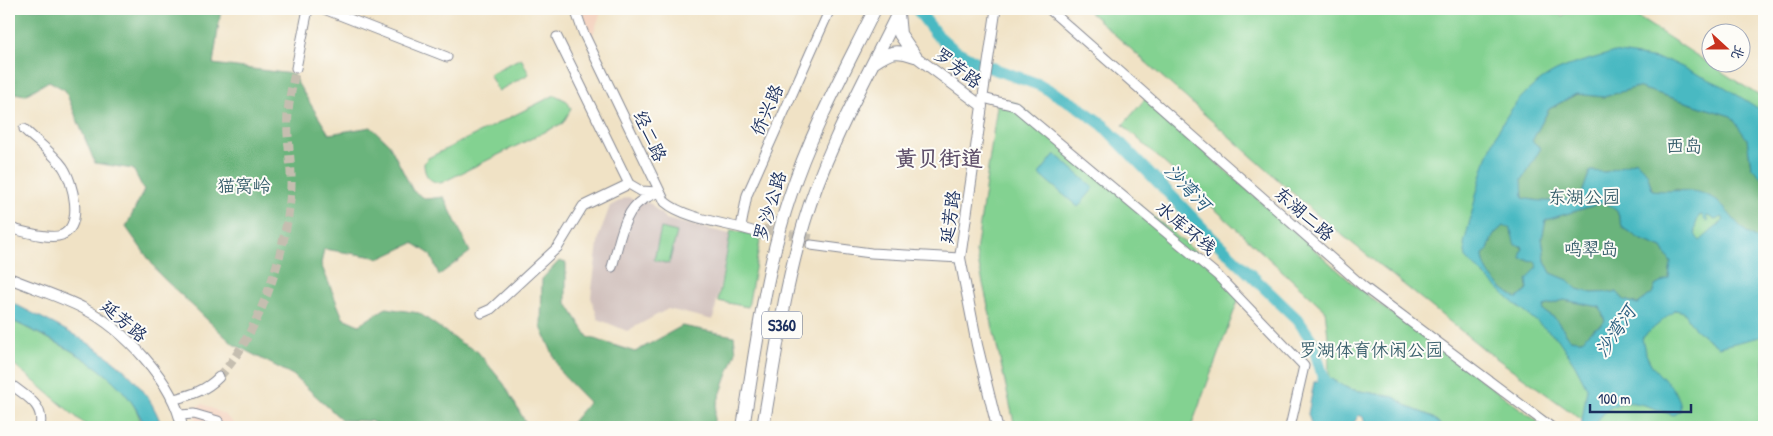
<svg xmlns="http://www.w3.org/2000/svg" width="1773" height="436" font-family="'Patrick Hand','LXGW WenKai TC',sans-serif">
	<style>
		.built { fill: #f4d3c0 }
		.industrial { fill: #d0c0bc }
		.green { fill: #83d291; stroke: #4f8078 }
		.forest { fill: #6ab47b; stroke: #42726c }
		.water { fill: #4ab9c2; stroke: #327490; fill-rule: evenodd }
		.lines { fill: none; stroke-linecap: round; stroke-linejoin: round }
		.river { stroke: #4ab9c2; stroke-width: 12 }
		.minor-tunnel { stroke: #c5beb0; stroke-width: 9; stroke-dasharray: 9 4.5; stroke-linecap: butt }
		.minor-casing { stroke: #868892; stroke-width: 11 }
		.major-casing { stroke: #868892; stroke-width: 12 }
		.highway-casing { stroke: #868892; stroke-width: 14 }
		.minor { stroke: #fff; stroke-width: 9 }
		.major { stroke: #fff; stroke-width: 10 }
		.highway { stroke: #fff; stroke-width: 12 }
		.labels { text-anchor: middle; stroke-width: 4; stroke-linejoin: round; paint-order: stroke }
		.shield { fill: #fdfcf7; stroke: #5f6c8c; stroke-width: 1 }
		.shield-label { font-size: 16px; font-weight: bold; fill: #1b2f5e }
		.street-label { font-size: 18px; fill: #1b2f5e; stroke: #fdfcf7 }
		.park-label { font-size: 18px; fill: #3a606d; stroke: #fdfcf7 }
		.water-label { font-size: 19px; font-style: italic; fill: #2b5f81; stroke: #fdfcf7 }
		.district-label { font-size: 22px; font-weight: bold; fill: #60516b; stroke: #fdfcf7 }
	</style>
	<rect width="100%" height="100%" fill="#fdfcf7"/>
	<filter id="ink" filterUnits="userSpaceOnUse"><feTurbulence type="fractalNoise" baseFrequency=".02" numOctaves="2"/><feDisplacementMap in="SourceGraphic" scale="10" xChannelSelector="R" yChannelSelector="G"/><feConvolveMatrix kernelMatrix="1 2 1 2 8 2 1 2 1" color-interpolation-filters="sRGB"/></filter>
	<filter id="wash" filterUnits="userSpaceOnUse"><feTurbulence type="fractalNoise" baseFrequency=".0096" numOctaves="4" result="noise"/><feDisplacementMap in="SourceGraphic" scale="20" xChannelSelector="R" yChannelSelector="G"/><feGaussianBlur stdDeviation="1.12" result="paint"/><feColorMatrix in="noise" values="0 0 0 0 0 0 0 0 0 0 0 0 0 0 0 0 0 1.4 0 .05"/><feComposite in="paint" operator="in"/></filter>
	<g filter="url(#wash)">
		<rect width="100%" height="100%" fill="#f0e2c5"/>
		<path class="built" d="M581,9H602L592,37Z
			M203,404L225,415L238,427H197L193,408Z"/>
		<path class="industrial" d="M627,197L651,204L666,219L730,234L713,320L668,309L627,331L598,319L591,297L599,236L610,206Z"/>
		<path class="green" d="M1086,9H1551L1563,16L1568,9H1625L1764,99V427H1592L1485,350L1321,218Z
			M521,58L529,74L498,91L489,74Z
			M555,95L567,101L571,109L563,123L441,183C429,182 424,175 424,163L428,158Z
			M998,99L1017,103L1220,272L1239,298L1191,427H1015L976,252Z
			M1145,99L1359,289L1545,427H1443L1431,416L1410,408L1394,397L1349,389L1329,378L1328,336L1325,310L1123,125Z
			M661,228L677,232L669,264L654,260Z
			M731,230L761,236L748,307L718,301Z
			M9,319C53,342 131,372 142,427H88L9,360Z"/>
		<path class="forest" d="M9,9H221L213,64L292,74L329,134L371,127L389,144L413,191L426,199L444,197L470,252L439,275L430,254L413,243L381,258L324,249L321,264L343,318L359,325L386,308L419,313L461,343L477,351L504,384L528,427H384L370,421L342,420L293,375L233,344L160,275L126,227L144,190L133,169L95,163L65,90L49,81L25,95L9,92Z
			M1637,87L1731,116L1747,138L1751,167L1764,180V242L1754,238L1738,227L1718,203L1677,189L1668,193L1652,190L1647,173L1636,161L1606,172L1590,171L1581,196C1560,202 1546,203 1523,198L1521,180L1540,148L1532,141L1549,109L1577,94L1604,97Z
			M1605,202L1617,211L1623,228L1640,239L1662,248L1671,263L1669,278L1655,286L1654,292L1638,304L1624,300L1617,292L1592,293L1576,289L1568,280L1551,273L1545,261L1542,238L1546,220Z
			M1503,226L1510,227L1513,230L1528,261L1535,260L1538,267C1528,277 1531,292 1517,299C1501,288 1483,275 1483,254L1488,250L1493,235Z
			M559,261L566,263V302L588,337L635,352L682,326L734,336L736,352L716,406L713,427H568L589,402L561,373L541,327L542,279Z
			M1564,300L1600,307L1605,321C1601,326 1596,327 1591,331C1581,339 1588,342 1570,339L1555,318L1543,311L1544,306Z"/>
		<path class="water" d="M1614,52L1669,61L1723,86L1764,112V180L1751,167L1747,139L1731,116L1637,87L1604,97L1576,94L1549,109L1532,141L1541,148L1522,180L1523,198C1545,203 1560,202 1581,196L1590,171L1606,172L1636,161L1647,173L1652,190C1670,193 1689,187 1707,195C1729,205 1735,231 1764,242V336L1718,347L1695,329L1684,312L1675,310L1642,338C1644,348 1646,356 1651,364C1661,380 1683,391 1680,411L1673,415C1641,404 1615,389 1594,427H1581L1587,388L1575,365L1558,339L1511,301L1466,258L1464,244C1481,181 1488,112 1549,75C1566,64 1595,59 1614,52ZM1605,202L1617,211L1623,228L1640,239L1662,248L1671,263L1669,278L1655,286L1654,292L1638,304L1624,300L1617,292L1592,293L1577,289L1568,280L1551,273L1545,261L1542,238L1546,220ZM1702,215L1706,221L1708,220L1706,217L1708,216L1715,220L1722,217L1724,220L1700,241C1691,232 1696,225 1699,216ZM1503,226L1510,227L1515,245L1522,246L1523,249L1521,252V259L1535,261L1537,267L1527,280L1528,289L1517,299C1501,288 1483,274 1483,254L1488,250L1493,235ZM1564,300L1600,307L1605,321C1601,326 1596,327 1591,331C1581,339 1588,342 1570,339L1555,318L1543,311L1544,306Z
			M1055,154L1094,188L1078,207L1039,174Z
			M9,301C67,332 140,359 162,427H145C123,370 60,344 9,319Z
			M1329,378L1349,389L1394,397L1410,408L1431,416L1443,427H1360L1365,423L1363,417L1359,415L1353,424L1360,427H1312L1308,414L1314,382Z"/>
		<g class="lines">
			<path class="river" d="M917,9L936,34L954,50L980,64L1040,85L1077,106L1103,125L1210,236L1298,320L1312,341L1324,380L1334,393"/>
		</g>
	</g>
	<g filter="url(#ink)">
		<g class="lines">
			<path class="minor-tunnel" d="M763,229L813,239
				M219,377C260,334 289,244 291,186C292,162 286,137 288,113C289,98 293,83 296,68"/>
			<g class="minor-casing">
				<path id="minor" d="M324,9L447,57
					M575,9L583,32L665,202C686,220 734,224 762,234
					M1049,9L1364,287L1551,427
					M557,37L629,184L641,191L658,192
					M296,68L308,9
					M983,98L1015,106L1217,275L1304,366L1290,427
					M982,103L996,9
					M741,227L747,195L830,9
					M9,228C22,231 50,240 62,235C84,225 73,182 63,167C53,153 36,141 24,129
					M811,245L871,253L960,258
					M612,267C618,248 622,218 637,204C642,199 651,196 658,192
					M482,313L491,309L558,247L583,206L629,184
					M9,383C25,396 45,404 40,427
					M174,399C192,395 206,390 219,377
					M180,415L194,414L218,421"/>
			</g>
			<g class="major-casing">
				<path id="major" d="M915,56L982,106L960,258L977,345L997,427
					M9,278C33,288 59,296 83,308C124,329 174,382 182,427"/>
			</g>
			<g class="highway-casing">
				<path id="highway" d="M898,13L900,34L915,56
					M873,63C890,52 894,49 915,56
					M743,427C756,350 765,270 790,196C811,131 845,70 875,9
					M763,427C775,359 784,289 804,223C826,148 866,79 900,9"/>
			</g>
			<use href="#minor" class="minor"/>
			<use href="#major" class="major"/>
			<use href="#highway" class="highway"/>
		</g>
	</g>
	<g class="labels">
		<rect class="shield" x="762" y="311.5" width="40" height="27" rx="4"/>
		<g class="shield-label">
			<text x="782" y="331">S360</text>
		</g>
		<g class="street-label">
			<text transform="translate(958 68) rotate(37)" y="6">罗芳路</text>
			<text transform="translate(767 110) rotate(-66)" y="6">侨兴路</text>
			<text transform="translate(650 136) rotate(65)" y="6">经二路</text>
			<text transform="translate(770 206) rotate(-73)" y="6">罗沙公路</text>
			<text transform="translate(1304 214) rotate(41)" y="6">东湖二路</text>
			<text transform="translate(950 217) rotate(-82)" y="6">延芳路</text>
			<text transform="translate(1186 228) rotate(40)" y="6">水库环线</text>
			<text transform="translate(124 321) rotate(40)" y="6">延芳路</text>
		</g>
		<g class="park-label">
			<text x="1684" y="152">西岛</text>
			<text x="244" y="192">猫窝岭</text>
			<text x="1584" y="203">东湖公园</text>
			<text x="1591" y="255">鸣翠岛</text>
			<text x="1371" y="356">罗湖体育休闲公园</text>
		</g>
		<g class="water-label">
			<text transform="translate(1188 187) rotate(46)" y="7">沙湾河</text>
			<text transform="translate(1615 331) rotate(-56)" y="7">沙湾河</text>
		</g>
		<g class="district-label">
			<text x="939" y="166">黄贝街道</text>
		</g>
	</g>
	<rect width="1773" height="436" fill="none" stroke="#fdfcf7" stroke-width="30"/>
	<g transform="translate(1726 48) rotate(111)"><circle r="24" fill="#fdfcf7" stroke="#a3aaba"/>
	<path d="M0-4L9 19L0 12L-9 19Z" fill="#c8321e"/>
	<text y="-8" font-size="14" font-weight="bold" text-anchor="middle" fill="#1b2f5e">北</text>
	</g>
	<path d="M1590 404v8h101v-8" fill="none" stroke="#1b2f5e" stroke-width="2.5"/>
	<text x="1598" y="404" font-size="15" fill="#1b2f5e" stroke="#fdfcf7" stroke-width="4" paint-order="stroke">100 m</text>
</svg>
